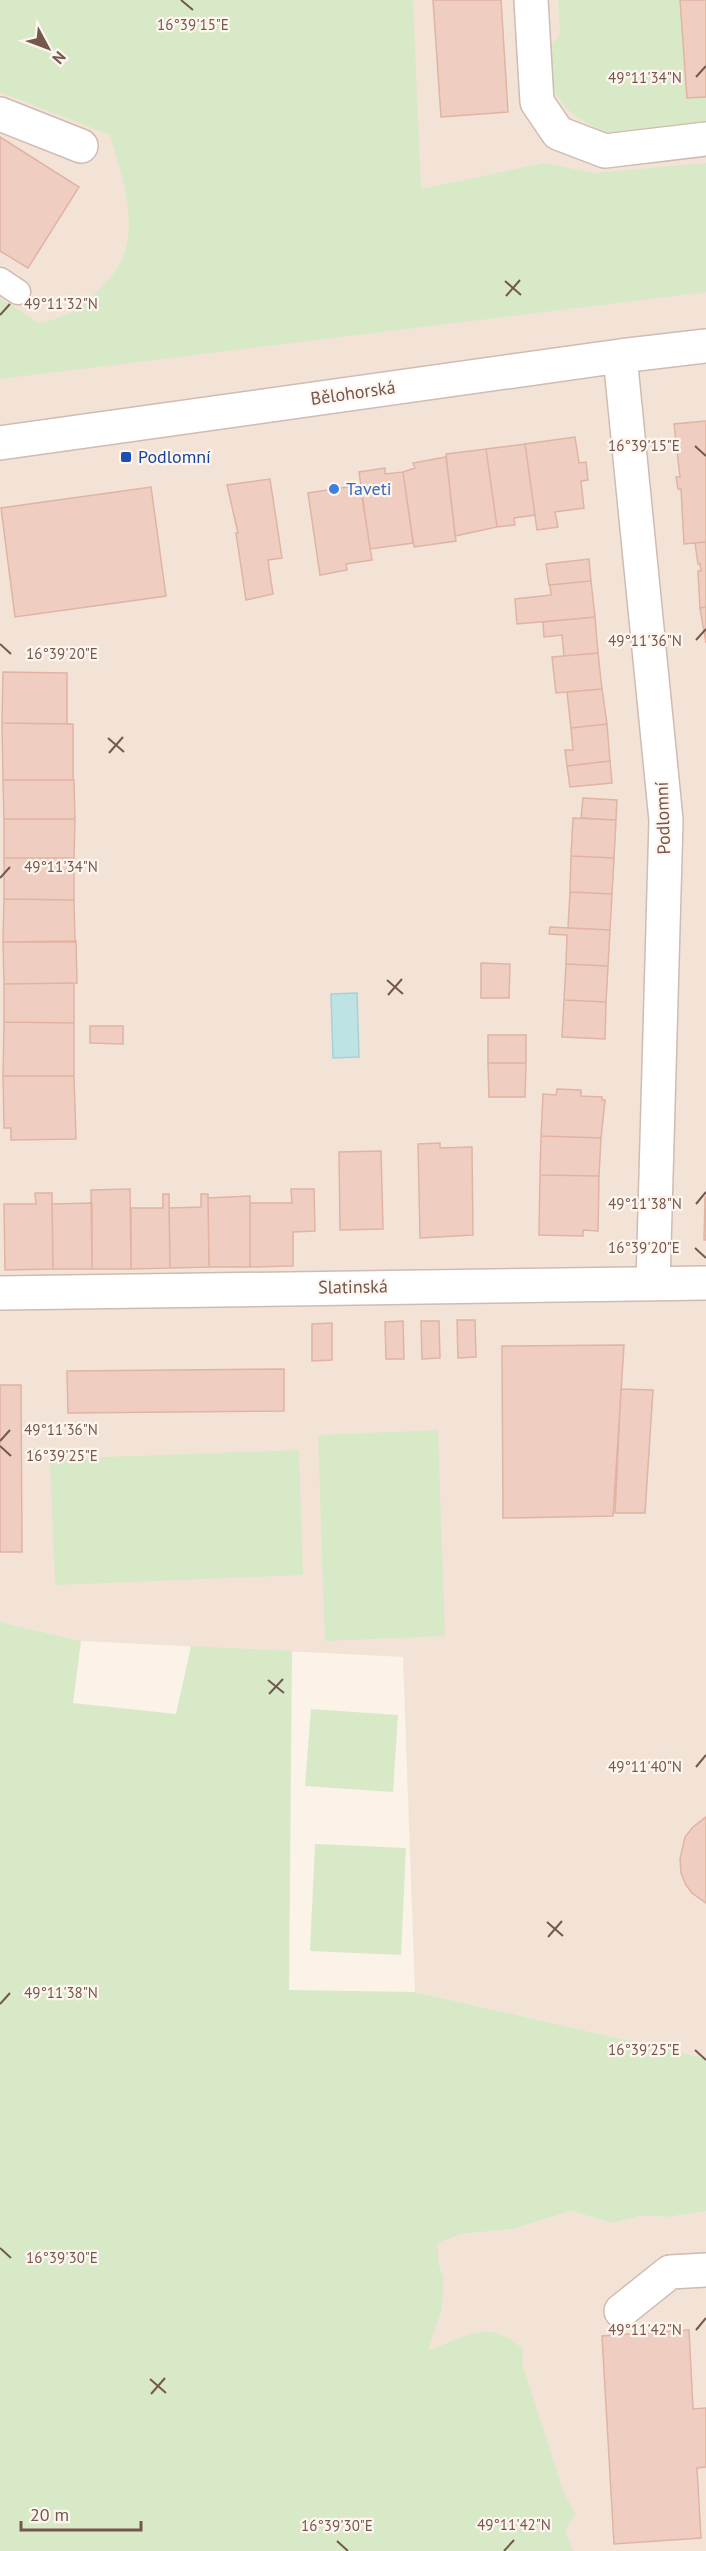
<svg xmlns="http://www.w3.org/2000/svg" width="706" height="2551" font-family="'PT Sans',sans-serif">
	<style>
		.residential { fill: #f3e3d7 }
		.green { fill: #d8e9c7 }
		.water { fill: #bde3e4; stroke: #a4d3d6; stroke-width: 1.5 }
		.building { fill: #efcec1; stroke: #e1b3a2; stroke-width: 1.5 }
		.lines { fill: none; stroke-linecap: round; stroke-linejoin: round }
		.lane-casing { stroke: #cfbbb1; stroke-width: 27 }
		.street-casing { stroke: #cfbbb1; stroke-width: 36 }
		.lane { stroke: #fff; stroke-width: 24 }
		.street { stroke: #fff; stroke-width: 33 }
		.ticks { fill: none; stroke: #74574d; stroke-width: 2 }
		.transit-dot { fill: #1a4fb4; stroke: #fef6ee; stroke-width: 2 }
		.shop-dot { fill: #3f7fe0; stroke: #fef6ee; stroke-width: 2 }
		.labels { text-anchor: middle; stroke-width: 4.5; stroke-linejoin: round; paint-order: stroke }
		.street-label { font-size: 18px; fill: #74574d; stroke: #fef6ee }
		.transit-label { font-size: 18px; fill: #164399; stroke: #fef6ee; text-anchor: start }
		.shop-label { font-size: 18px; fill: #366cbe; stroke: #fef6ee; text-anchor: start }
		.ticks-label { font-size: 15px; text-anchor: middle; fill: #74574d; stroke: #fef6ee; stroke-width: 4.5; stroke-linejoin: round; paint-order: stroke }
	</style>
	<rect width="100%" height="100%" fill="#fbf2e8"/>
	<path class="residential" d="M0,0H706V2058L415,1992L403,1657L81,1641L0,1622Z
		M571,2211L612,2223L640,2216L669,2217L706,2211V2551H428L427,2351L442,2309L444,2279L438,2261V2243L462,2234L513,2229Z"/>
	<path class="green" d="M0,0H413L421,189L544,163L594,173L706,163V292L0,379V298L39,323C62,319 83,308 98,290C105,282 115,274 119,265C141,225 121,175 110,135L0,92Z
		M558,0H706V127L592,133L593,126C557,108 550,90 547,51L560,34Z
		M438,1430L445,1636L325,1641L318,1435Z
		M299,1450L303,1575L55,1585L50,1459Z
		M0,1622L81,1641L73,1703L176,1714L191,1646L292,1651L289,1990L415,1992L706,2058V2211L669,2217L640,2216L612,2223L571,2211L513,2229L462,2234L438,2243V2261L444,2279L442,2309L428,2350C467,2338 485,2316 523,2349L522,2363L564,2493L575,2513L565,2532L573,2551H0Z
		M311,1709L398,1715L393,1792L305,1786Z
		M315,1844L406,1848L401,1955L310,1951Z"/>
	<path class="water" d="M357,993L359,1057L333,1058L331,994Z"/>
	<path class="building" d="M433,0H501L508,112L441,117Z
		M680,0H706V97L687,98Z
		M0,137L79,187L28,268L0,251Z
		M706,421V542L684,544L681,489H678L676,477H680L674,424Z
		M575,437L579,463L586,462L588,480L581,481L584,508L555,512L558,527L537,530L525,444Z
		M525,444L535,515L514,518L515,525L497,527L486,449Z
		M486,449L497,527L455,536L446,454Z
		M446,457L456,541L414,547L403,472L415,468L413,463Z
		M385,468V474L403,472L413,543L370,549L359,472Z
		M270,479L282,558L268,560L273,594L246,600L236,533H238L227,485Z
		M360,485L372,560L346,564L347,570L320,575L308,493Z
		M151,487L166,596L15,617L1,508Z
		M706,542V607L700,608L698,571H701L700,564H698L695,543Z
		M589,559L591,581L549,585L546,564Z
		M591,581L595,617L517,624L515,599L551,595L550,585Z
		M706,607V643L700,608Z
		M595,617L598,653L564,656L562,635L544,637L543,622Z
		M598,653L602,689L556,693L552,657Z
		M3,672L67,673V724L2,723Z
		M602,689L607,724L571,728L567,692Z
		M2,723L73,724V780H3Z
		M607,724L610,761L567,766L565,750H573L571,728Z
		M610,761L612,783L570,787L567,766Z
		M3,780H74L75,819H4Z
		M583,798L617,800L616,820L581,818Z
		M573,818L616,820L614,858L571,856Z
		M4,819H75L74,858H4Z
		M571,856L614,858L612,894L570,892Z
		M4,858H74V900L4,899Z
		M570,892L612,894L610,930L568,928Z
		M4,899L74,900L75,942H3Z
		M550,927L610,930L608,966L566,964L567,935L549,934Z
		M76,941L77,983L4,984L3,942Z
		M481,963L510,964L509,998H481Z
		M566,964L608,966L606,1002L564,1000Z
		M74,983V1023L4,1022V984Z
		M564,1000L606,1002L605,1039L562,1037Z
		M4,1022L74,1023V1076H3Z
		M90,1026H123V1044L90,1043Z
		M488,1035H526V1063H488Z
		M488,1063H526L525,1097H489Z
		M3,1076H74L76,1139L11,1140V1128H4Z
		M557,1089L581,1090V1096L602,1097V1100H605L601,1138L541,1136L543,1094L556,1095Z
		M541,1136L601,1138L599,1176L540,1175Z
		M440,1143V1148L472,1147L473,1235L420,1238L418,1144Z
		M381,1151L383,1229L340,1230L339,1152Z
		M540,1175L599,1176L598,1231L583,1230V1236L539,1235Z
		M130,1189L131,1269H92L91,1190Z
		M291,1189H314L315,1231L293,1232V1266L250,1267V1203H292Z
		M35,1193H52L53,1269L5,1270L4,1204H36Z
		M163,1194H169L170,1268L131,1269V1208H163Z
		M201,1194H208L209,1267L170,1268L169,1208L201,1207Z
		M250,1196V1267H209L208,1198Z
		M705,1197H706V1240H704Z
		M92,1203V1269H53L52,1204Z
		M457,1320H475L476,1357L458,1358Z
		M403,1321L404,1359H386L385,1322Z
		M421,1321H439L440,1358L422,1359Z
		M332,1323V1360L312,1361V1324Z
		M624,1345L613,1516L503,1518L502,1346Z
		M284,1369V1411L68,1413L67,1371Z
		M0,1385H21L22,1552H0Z
		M621,1389L653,1390L645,1513H615Z
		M706,1817V1903L692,1893L686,1885L681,1873L680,1859L685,1837L693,1827Z
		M689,2330L693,2409L706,2408V2467L697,2468L701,2538L614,2544L602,2336Z"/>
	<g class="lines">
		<g class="lane-casing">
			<path id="lane" d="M0,280L18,292"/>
		</g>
		<g class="street-casing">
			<path id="street" d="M531,0L537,102L558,133L605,151L706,139
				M0,114L81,146
				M620,356L666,820L653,1283
				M0,443L620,356L706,346
				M0,1293L706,1283
				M621,2311L670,2272L706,2270"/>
		</g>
		<use href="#lane" class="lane"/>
		<use href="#street" class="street"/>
	</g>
	<path class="ticks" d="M181,0L193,10M696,77L706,66M505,281L521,295M506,296L520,280M0,315L10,304M695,446L706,456M696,640L706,629M0,644L11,654M108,738L124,752M109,753L123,737M0,878L10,867M387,980L403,994M388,995L402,979M696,1204L706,1192M695,1248L706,1258M0,1441L10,1430M0,1446L11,1456M268,1680L284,1693M269,1694L283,1679M696,1767L706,1755M547,1922L563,1936M548,1937L562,1921M0,2004L10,1993M695,2050L706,2060M0,2248L11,2258M696,2330L706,2318M150,2379L166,2393M151,2394L165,2378M337,2541L348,2551M504,2551L514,2540"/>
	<rect class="transit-dot" x="120" y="451" width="12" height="12" rx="3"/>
	<circle class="shop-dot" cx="334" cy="489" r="6"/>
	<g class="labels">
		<g class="street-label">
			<text transform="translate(353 393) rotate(-8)" y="6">Bělohorská</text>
			<text transform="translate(663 818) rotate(-92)" y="6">Podlomní</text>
			<text transform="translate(353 1287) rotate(-1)" y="6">Slatinská</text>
		</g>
		<g class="transit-label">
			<text x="138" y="463">Podlomní</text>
		</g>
		<g class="shop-label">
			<text x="346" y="495">Taveti</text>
		</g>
	</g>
	<g class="ticks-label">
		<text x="193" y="30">16°39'15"E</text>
		<text x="645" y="83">49°11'34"N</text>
		<text x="61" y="309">49°11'32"N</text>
		<text x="644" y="451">16°39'15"E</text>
		<text x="645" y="646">49°11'36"N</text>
		<text x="62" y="659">16°39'20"E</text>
		<text x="61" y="872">49°11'34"N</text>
		<text x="645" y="1209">49°11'38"N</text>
		<text x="644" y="1253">16°39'20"E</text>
		<text x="61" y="1435">49°11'36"N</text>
		<text x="62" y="1461">16°39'25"E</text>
		<text x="645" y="1772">49°11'40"N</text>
		<text x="61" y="1998">49°11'38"N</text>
		<text x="644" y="2055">16°39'25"E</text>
		<text x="62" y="2263">16°39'30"E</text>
		<text x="645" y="2335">49°11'42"N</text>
		<text x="514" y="2530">49°11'42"N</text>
		<text x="337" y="2531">16°39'30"E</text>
	</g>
	<g transform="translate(48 48) rotate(131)" stroke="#fef6ee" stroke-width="4.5" paint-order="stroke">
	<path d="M0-4.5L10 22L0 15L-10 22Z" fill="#74574d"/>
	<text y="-9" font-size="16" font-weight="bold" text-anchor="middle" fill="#74574d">N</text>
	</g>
	<path d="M21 2521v9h120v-9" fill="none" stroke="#74574d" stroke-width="3"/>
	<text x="30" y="2521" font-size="18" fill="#74574d" stroke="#fef6ee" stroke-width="4.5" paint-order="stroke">20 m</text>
</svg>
